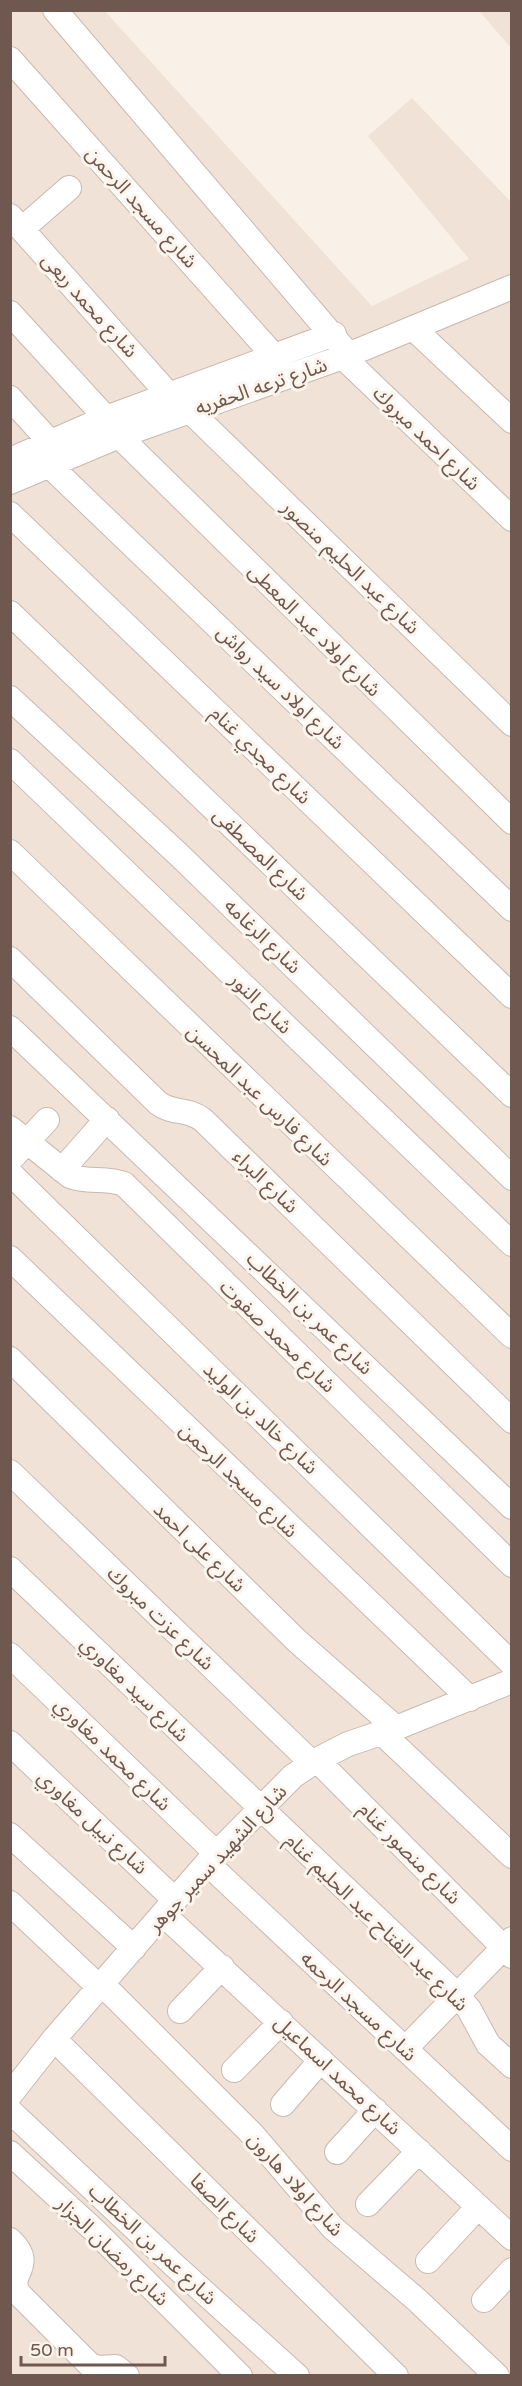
<svg xmlns="http://www.w3.org/2000/svg" width="522" height="2386" font-family="'Varela Round','Noto Sans Arabic',sans-serif">
	<style>
		.residential { fill: #f0e2d6 }
		.lines { fill: none; stroke-linecap: round; stroke-linejoin: round }
		.minor-casing { stroke: #c9b9ae; stroke-width: 26 }
		.minor { stroke: #fff; stroke-width: 24 }
		.labels { text-anchor: middle; stroke-width: 6; stroke-linejoin: round; paint-order: stroke }
		.street-label { font-size: 20px; fill: #6f584f; stroke: #fcf5ed }
	</style>
	<rect width="100%" height="100%" fill="#f9f1e7"/>
	<path class="residential" d="M104,10L372,306L469,259L368,136L412,98L511,202L512,2375L11,2376L10,11Z
		M479,11H511V48Z"/>
	<g class="lines">
		<g class="minor-casing">
			<path id="minor" d="M55,10L349,355
				M10,59L274,356
				M10,216L169,395
				M22,229L69,188
				M10,313L106,418
				M413,328L512,421
				M343,357L512,519
				M10,398L51,443
				M190,411L512,724
				M119,436L512,822
				M10,460L106,418L334,334
				M50,466L512,909
				M10,482L119,436L343,357L512,287
				M10,514L512,996
				M10,613L512,1095
				M10,698L178,854L512,1178
				M10,761L512,1244
				M10,852L512,1336
				M10,959L158,1103C172,1114 188,1108 203,1120L512,1421
				M10,1028L512,1507
				M10,1128L70,1176C87,1183 106,1177 124,1184L512,1565
				M10,1160L47,1120
				M62,1170L107,1119
				M10,1173L512,1664
				M10,1258L470,1699
				M10,1359L296,1640L396,1728
				M10,1472L312,1763
				M10,1569L456,1994L469,2009L488,2044L512,2066
				M10,1655L216,1853
				M381,1732L512,1856
				M10,1743L175,1900
				M317,1760L512,1956
				M10,1835L134,1948
				M207,1863L512,2149
				M10,1903L100,1988
				M163,1914L512,2238
				M102,1984L253,2135L333,2228L418,2301L497,2376
				M180,2011L222,1967
				M54,2039L396,2376
				M405,2049L512,1939
				M234,2070L281,2022
				M10,2095L54,2039L207,1863L293,1776L317,1760L348,1744L396,1728L512,1681
				M283,2104L321,2060
				M10,2111L175,2266L297,2376
				M337,2152L375,2110
				M10,2153L94,2230L240,2376
				M368,2204L419,2151
				M10,2240C38,2266 5,2274 19,2294L90,2365L98,2368L116,2367L127,2376
				M428,2261L478,2207
				M484,2300L512,2270"/>
		</g>
		<use href="#minor" class="minor"/>
	</g>
	<g class="labels">
		<g class="street-label">
			<text transform="translate(142 207) rotate(48)" y="7">شارع مسجد الرحمن</text>
			<text transform="translate(90 305) rotate(48)" y="7">شارع محمد ريعى</text>
			<text transform="translate(261 386) rotate(-19)" y="7">شارع ترعه الحفريه</text>
			<text transform="translate(427 438) rotate(44)" y="7">شارع احمد مبروك</text>
			<text transform="translate(351 567) rotate(44)" y="7">شارع عبد الحليم منصور</text>
			<text transform="translate(315 630) rotate(45)" y="7">شارع اولاد عبد المعطى</text>
			<text transform="translate(281 687) rotate(44)" y="7">شارع اولاد سيد رواش</text>
			<text transform="translate(261 755) rotate(44)" y="7">شارع مجدي غنام</text>
			<text transform="translate(261 854) rotate(44)" y="7">شارع المصطفى</text>
			<text transform="translate(263 936) rotate(44)" y="7">شارع الرغامه</text>
			<text transform="translate(261 1003) rotate(44)" y="7">شارع النور</text>
			<text transform="translate(260 1095) rotate(44)" y="7">شارع فارس عبد المحسن</text>
			<text transform="translate(266 1181) rotate(44)" y="7">شارع البراء</text>
			<text transform="translate(310 1313) rotate(44)" y="7">شارع عمر بن الخطاب</text>
			<text transform="translate(278 1336) rotate(44)" y="7">شارع محمد صفوت</text>
			<text transform="translate(261 1418) rotate(44)" y="7">شارع خالد بن الوليد</text>
			<text transform="translate(239 1480) rotate(44)" y="7">شارع مسجد الرحمن</text>
			<text transform="translate(200 1547) rotate(44)" y="7">شارع على احمد</text>
			<text transform="translate(161 1618) rotate(44)" y="7">شارع عزت مبروك</text>
			<text transform="translate(135 1689) rotate(44)" y="7">شارع سيد مغاوري</text>
			<text transform="translate(113 1754) rotate(44)" y="7">شارع محمد مغاوري</text>
			<text transform="translate(93 1822) rotate(43)" y="7">شارع نبيل مغاوري</text>
			<text transform="translate(410 1853) rotate(45)" y="7">شارع منصور غنام</text>
			<text transform="translate(217 1858) rotate(-47)" y="7">شارع الشهيد سمير جوهر</text>
			<text transform="translate(377 1922) rotate(44)" y="7">شارع عبد الفتاح عبد الحليم غنام</text>
			<text transform="translate(359 2006) rotate(43)" y="7">شارع مسجد الرحمه</text>
			<text transform="translate(338 2075) rotate(43)" y="7">شارع محمد اسماعيل</text>
			<text transform="translate(296 2184) rotate(48)" y="7">شارع اولاد هارون</text>
			<text transform="translate(225 2208) rotate(45)" y="7">شارع الصفا</text>
			<text transform="translate(153 2244) rotate(43)" y="7">شارع عمر بن الخطاب</text>
			<text transform="translate(113 2251) rotate(44)" y="7">شارع رمضان الجزار</text>
		</g>
	</g>
	<rect width="522" height="2386" fill="none" stroke="#6f584f" stroke-width="24"/>
	<path d="M21 2356v9h144v-9" fill="none" stroke="#6f584f" stroke-width="3"/>
	<text x="30" y="2356" font-size="18" fill="#6f584f" stroke="#fcf5ed" stroke-width="4.5" paint-order="stroke">50 m</text>
</svg>
